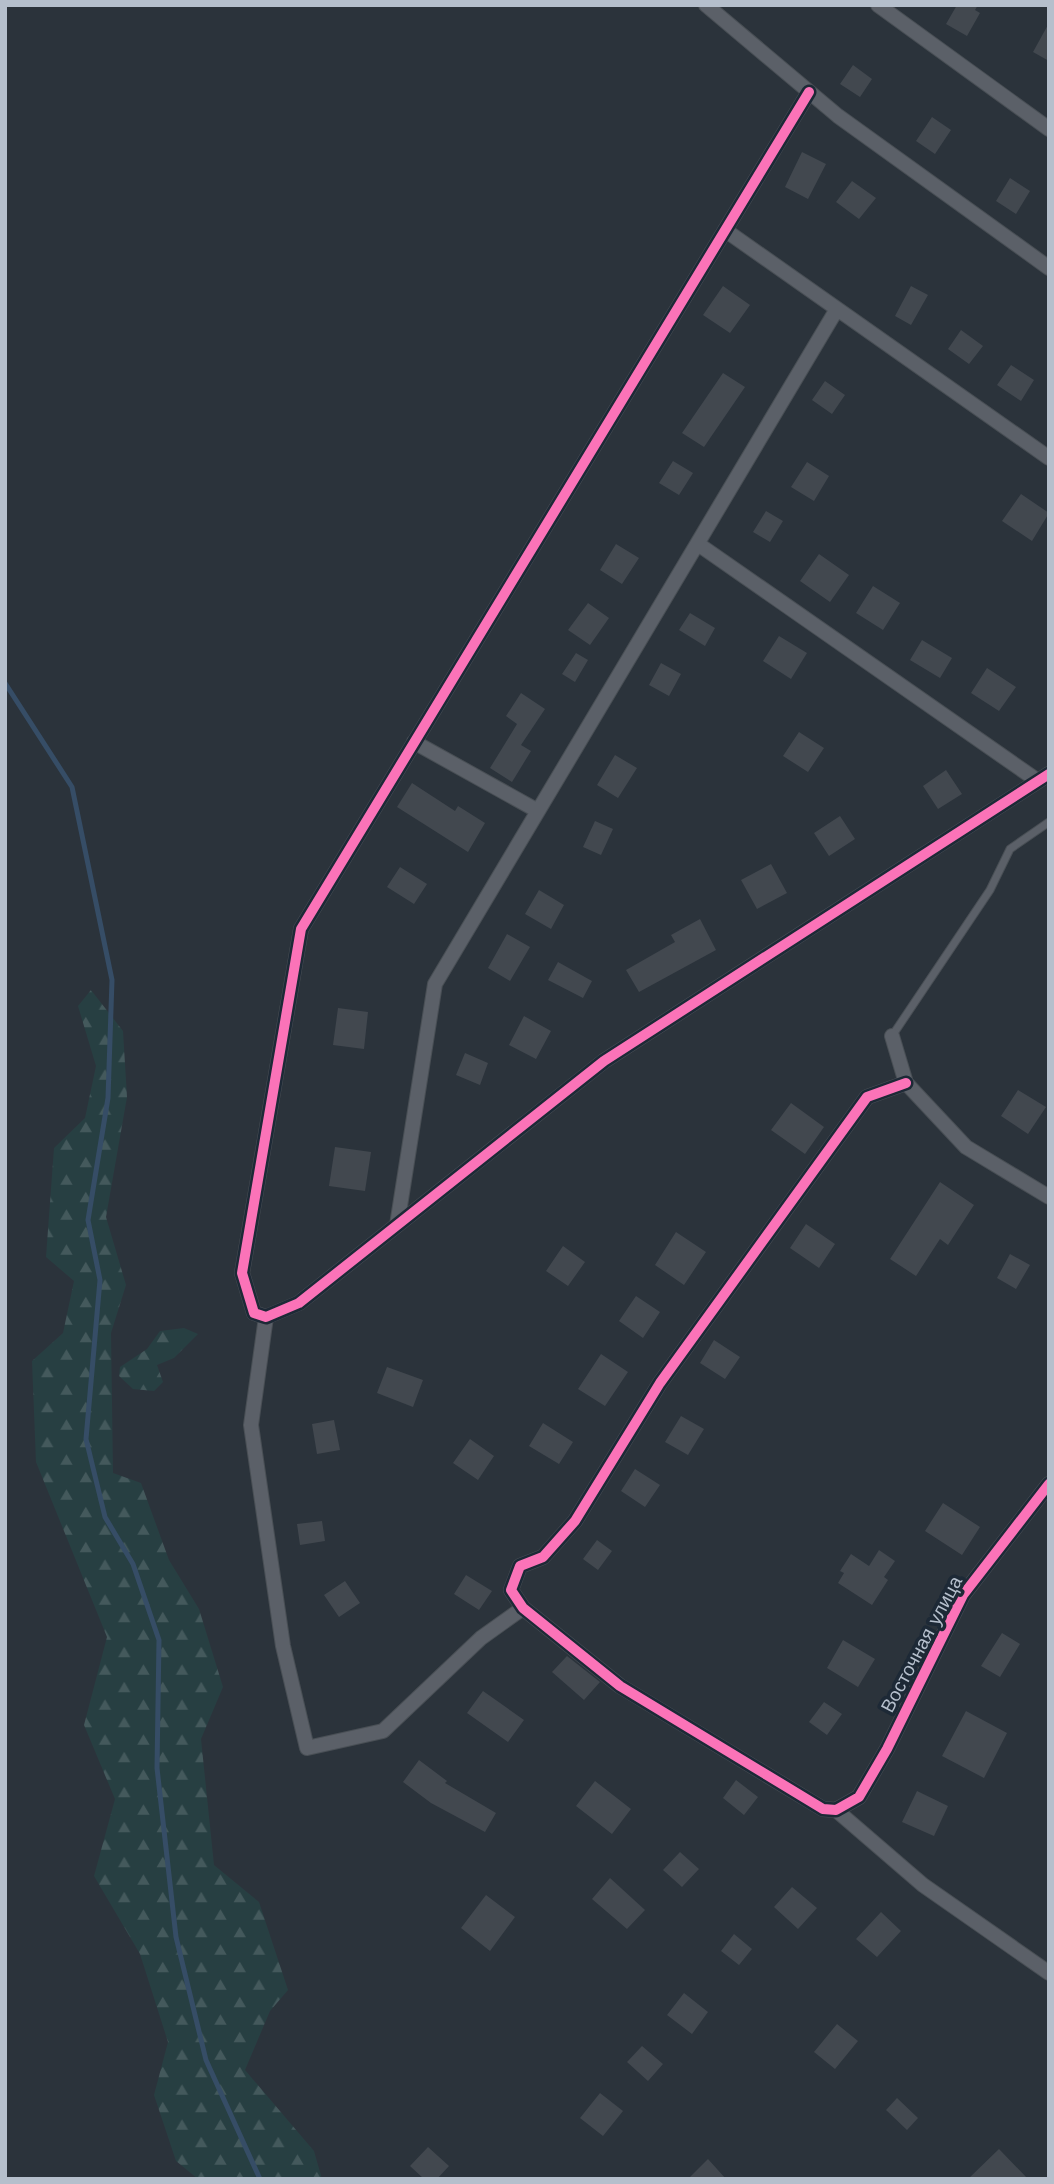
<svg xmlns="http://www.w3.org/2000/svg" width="1054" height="2184" font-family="'Work Sans',sans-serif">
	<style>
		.forest { fill: url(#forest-firs) }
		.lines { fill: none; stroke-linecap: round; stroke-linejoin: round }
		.stream { stroke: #364d66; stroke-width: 5 }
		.building { fill: #42484f }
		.lane-casing { stroke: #494f55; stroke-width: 9 }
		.street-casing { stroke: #494f55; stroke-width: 16 }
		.lane { stroke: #5b6068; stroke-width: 7 }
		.street { stroke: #5b6068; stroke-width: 14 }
		.cycleway-casing { stroke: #1d2936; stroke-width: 15 }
		.cycleway { stroke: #fb73b8; stroke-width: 10 }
		.labels { text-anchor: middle; stroke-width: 7; stroke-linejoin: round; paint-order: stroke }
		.street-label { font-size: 19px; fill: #b5bfcc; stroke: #1d2936 }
	</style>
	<defs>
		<pattern id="forest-firs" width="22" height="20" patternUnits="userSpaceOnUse" patternTransform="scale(1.75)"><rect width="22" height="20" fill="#273f42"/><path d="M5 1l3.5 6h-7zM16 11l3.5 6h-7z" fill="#44595c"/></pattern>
	</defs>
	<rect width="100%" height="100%" fill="#2b333b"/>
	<path class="forest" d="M91,990L123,1031L127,1097L106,1217L126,1285L111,1333L113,1473L141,1483L169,1560L199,1609L223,1687L201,1739L214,1865L259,1902L288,1990L270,2011L245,2070L314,2151L322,2179H198L176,2161L154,2095L168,2042L140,1954L94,1876L115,1799L84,1725L107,1637L36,1462L32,1361L63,1333L74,1281L46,1257L54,1148L85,1118L96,1066L78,1006Z
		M184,1328L198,1334L174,1358L157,1365L163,1382L154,1391L133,1389L119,1376L120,1367L147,1349L160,1331Z"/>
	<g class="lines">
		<path class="stream" d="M5,683L72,787L112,980L108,1098L88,1220L100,1280L86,1439L105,1517L133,1564L159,1640L157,1768L176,1937L206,2060L260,2179"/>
	</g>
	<path class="building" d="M957,5H978L975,10L980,13L967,36L946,24Z
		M1049,23V61L1033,52Z
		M853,65L872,79L860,97L840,84Z
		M932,117L951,130L935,154L916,141Z
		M802,152L826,164L808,199L785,187Z
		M1010,178L1030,191L1016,214L996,201Z
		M852,181L876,198L859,219L836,202Z
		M723,286L750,305L730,333L703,315Z
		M911,286L928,295L911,325L895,316Z
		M961,330L983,346L969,364L948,349Z
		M1011,365L1034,380L1021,401L997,385Z
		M723,373L745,387L704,447L682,433Z
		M825,381L845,395L832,414L812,400Z
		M673,461L693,473L679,495L659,483Z
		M807,462L829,476L814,501L791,487Z
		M1021,494L1049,513L1032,541L1002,521Z
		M766,511L783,521L770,542L753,532Z
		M616,544L639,558L622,584L600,570Z
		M819,554L849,575L830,602L800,581Z
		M873,586L900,603L883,630L856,613Z
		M588,603L609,618L590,645L568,630Z
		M690,613L715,628L705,646L679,630Z
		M779,636L807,653L791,679L763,661Z
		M922,640L952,658L940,678L910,660Z
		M576,653L588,660L575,682L562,674Z
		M661,663L681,674L669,696L649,685Z
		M987,668L1016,687L999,711L971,693Z
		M521,693L545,709L521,745L531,751L512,782L490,768L517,724L506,716Z
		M799,732L824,748L808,772L783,756Z
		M615,755L637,768L618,798L597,785Z
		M946,770L962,794L938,809L923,786Z
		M412,783L455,811L458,806L485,823L468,852L397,807Z
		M840,816L855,839L829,856L814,833Z
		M595,821L613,829L601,855L583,847Z
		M771,864L787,893L757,909L741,880Z
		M400,867L427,884L414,904L387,887Z
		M539,890L564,905L551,929L525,914Z
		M700,919L716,950L639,992L626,970L675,942L671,935Z
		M507,934L530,947L510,981L488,968Z
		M558,962L592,981L583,998L548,980Z
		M338,1008L368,1012L364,1049L333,1045Z
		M524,1016L551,1031L536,1059L509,1045Z
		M465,1053L488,1063L480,1085L456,1075Z
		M1018,1090L1046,1107L1028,1134L1001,1116Z
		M791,1103L824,1127L805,1154L771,1130Z
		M335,1147L371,1152L365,1191L329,1186Z
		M940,1182L974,1205L948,1245L940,1239L916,1276L890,1259Z
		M806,1224L835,1244L819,1268L790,1248Z
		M676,1232L706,1252L684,1285L655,1265Z
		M563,1246L585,1262L568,1286L546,1271Z
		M1010,1254L1030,1265L1016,1289L997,1278Z
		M636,1296L660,1312L643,1338L619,1321Z
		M714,1340L740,1357L725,1379L700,1363Z
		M601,1354L628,1372L605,1406L578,1389Z
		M387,1367L423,1380L413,1407L377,1393Z
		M681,1416L704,1429L688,1455L665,1442Z
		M334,1420L340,1450L317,1454L312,1424Z
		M543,1423L573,1442L559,1464L529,1446Z
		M470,1439L494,1456L478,1480L453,1463Z
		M635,1469L660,1485L645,1507L621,1491Z
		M943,1503L980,1527L962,1555L925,1531Z
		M322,1521L325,1541L300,1545L297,1524Z
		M597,1540L612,1551L598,1570L583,1559Z
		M879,1550L895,1561L884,1577L888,1580L872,1605L838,1583L844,1573L840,1571L851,1554L869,1566Z
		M466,1575L492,1591L479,1610L454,1594Z
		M345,1581L360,1603L339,1617L324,1595Z
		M1002,1633L1020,1644L1000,1677L981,1666Z
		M843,1640L875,1659L858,1687L827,1668Z
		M567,1656L600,1682L584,1700L552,1672Z
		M483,1691L524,1720L508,1742L467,1713Z
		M824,1702L842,1714L827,1735L809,1722Z
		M966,1711L1007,1733L984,1778L942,1756Z
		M419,1760L447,1781L445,1783L496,1813L485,1832L431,1803L403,1782Z
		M736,1780L758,1797L744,1815L723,1798Z
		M595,1781L631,1809L612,1834L576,1806Z
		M917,1791L948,1806L934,1836L902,1822Z
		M680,1852L699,1869L682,1887L663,1870Z
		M610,1878L645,1910L627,1929L592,1899Z
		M792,1887L817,1908L798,1929L774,1907Z
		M486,1895L515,1917L490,1951L461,1928Z
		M881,1912L901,1931L877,1957L856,1939Z
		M734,1934L752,1949L739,1965L721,1951Z
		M684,1993L708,2012L692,2034L667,2015Z
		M837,2024L858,2041L835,2069L814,2052Z
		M642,2046L663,2064L648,2081L627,2062Z
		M600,2093L623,2111L603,2136L580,2118Z
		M897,2098L918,2118L907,2130L886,2110Z
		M428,2147L449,2166L437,2179H424L410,2166Z
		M999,2149L1028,2179H968Z
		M708,2159L726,2179H688Z"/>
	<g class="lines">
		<g class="lane-casing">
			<path id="lane" d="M892,1036L990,890L1010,849L1049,822"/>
		</g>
		<g class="street-casing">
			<path id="street" d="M706,5L838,116L1049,268
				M878,5L1049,129
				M809,92L301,929L242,1273L254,1313L266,1317L299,1303L604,1061L1049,774
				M725,230L1049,458
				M698,544L1038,781
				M414,742L538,811
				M892,1036L906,1083L966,1147L1049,1197
				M906,1083L867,1097L660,1383L575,1521L543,1557L520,1566L511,1590L523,1608L620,1686L823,1809L836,1810L859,1797L887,1749L963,1595L1049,1484
				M397,1225L435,984L837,309
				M266,1317L251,1425L283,1646L307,1748L383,1731L481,1638L523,1608
				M836,1810L923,1885L1049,1973"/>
		</g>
		<use href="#lane" class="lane"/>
		<use href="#street" class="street"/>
		<g class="cycleway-casing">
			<path id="cycleway" d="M809,92L301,929L242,1273L254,1313L266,1317L299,1303L604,1061L1049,774
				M906,1083L867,1097L660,1383L575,1521L543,1557L520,1566L511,1590L523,1608L620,1686L823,1809L836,1810L859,1797L887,1749L963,1595L1049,1484"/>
		</g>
		<use href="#cycleway" class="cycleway"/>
	</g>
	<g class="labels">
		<g class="street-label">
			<text transform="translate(921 1644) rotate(-62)" y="7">Восточная улица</text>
		</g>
	</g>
	<rect width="1054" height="2184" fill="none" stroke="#b5bfcc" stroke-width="14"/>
</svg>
